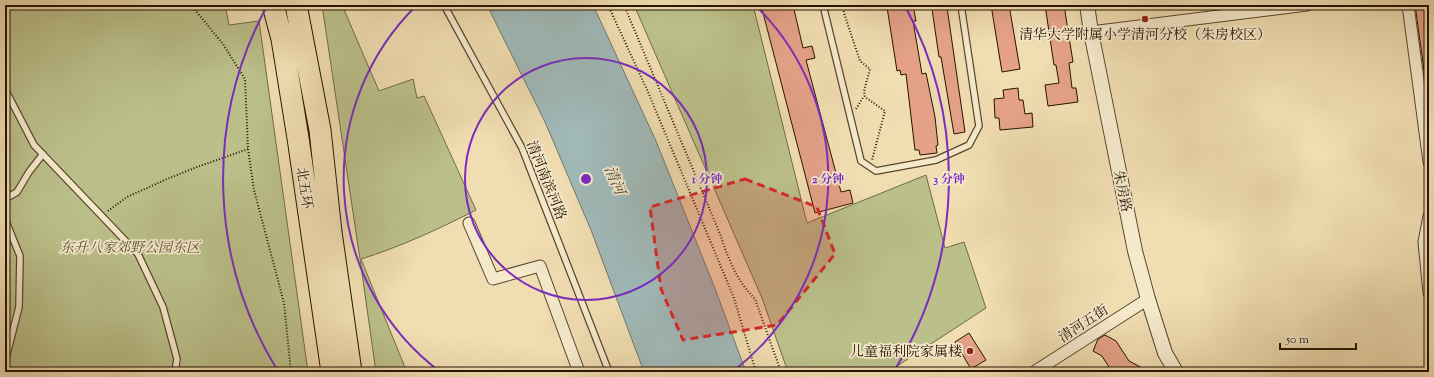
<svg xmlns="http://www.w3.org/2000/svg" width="1434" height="377" font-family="'Sorts Mill Goudy','Noto Serif SC',serif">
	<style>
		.green { fill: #bbc08a; stroke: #706a45 }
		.water { fill: #a0b9b8; stroke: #6f776e }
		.building { fill: #e5a289; stroke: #251300 }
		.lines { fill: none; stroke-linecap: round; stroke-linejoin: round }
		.service-casing { stroke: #58462c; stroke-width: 8 }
		.minor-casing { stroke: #58462c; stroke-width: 13 }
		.tertiary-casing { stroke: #58462c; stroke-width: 16 }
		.motorway-casing { stroke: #251300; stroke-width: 23 }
		.path { stroke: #251300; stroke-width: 2; stroke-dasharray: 1 2; stroke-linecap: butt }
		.service { stroke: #f5e9cc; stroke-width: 5.5 }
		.minor { stroke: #f5e9cc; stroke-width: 11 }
		.tertiary { stroke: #f5e9cc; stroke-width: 14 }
		.motorway { stroke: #f0ddb1; stroke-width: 21 }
		.marked { fill: #d62828; fill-opacity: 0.2; stroke: #d62828; stroke-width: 3; stroke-dasharray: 8 5; stroke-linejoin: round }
		.ring { fill: none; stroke: #7b2cbf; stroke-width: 2 }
		.poi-dot { fill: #8f2418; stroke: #f5e9cc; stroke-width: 1.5 }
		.labels { text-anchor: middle; stroke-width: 3.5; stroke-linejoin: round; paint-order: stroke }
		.poi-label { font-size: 14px; fill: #251300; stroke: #f5e9cc }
		.street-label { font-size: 14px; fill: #251300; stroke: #f5e9cc }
		.park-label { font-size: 14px; font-style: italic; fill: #5a5030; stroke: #f5e9cc }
		.water-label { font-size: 15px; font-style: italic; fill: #504d40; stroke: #f5e9cc }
		.centre { fill: #7b2cbf; stroke: #f5e9cc; stroke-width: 2 }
		.ring-label { font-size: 12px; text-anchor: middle; font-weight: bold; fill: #7b2cbf; stroke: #f5e9cc; stroke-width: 3.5; stroke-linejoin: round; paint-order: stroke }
	</style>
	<rect width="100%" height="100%" fill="#f0ddb1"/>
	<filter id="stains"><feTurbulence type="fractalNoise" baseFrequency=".005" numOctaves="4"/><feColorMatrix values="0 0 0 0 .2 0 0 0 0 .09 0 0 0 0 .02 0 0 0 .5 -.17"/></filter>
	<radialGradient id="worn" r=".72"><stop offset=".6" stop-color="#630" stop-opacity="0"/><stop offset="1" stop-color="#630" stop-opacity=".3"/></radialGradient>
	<path class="green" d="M31,5H225L229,25L259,21L308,372H5V10Z
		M322,5H342L379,91L413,79L417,98L424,96L476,210C439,229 400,247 361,259L406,370L408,372H376L360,259Z
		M634,5H753L807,223L926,175L945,248L964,242L986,308L888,372H788L762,298Z"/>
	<path class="water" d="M487,5H593L656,141L714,286L746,372H644L591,230L545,122Z"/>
	<path class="building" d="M761,5H793L803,48L812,46L815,58L806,60L841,192L850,190L853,203L815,213Z
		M890,5H913L916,21H913L922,74L926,73L935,117L938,145L936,146L937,153L920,155L919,150H915L906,74L901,75L900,70L897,71L887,7L890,6Z
		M991,5H1009L1020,69L1002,72Z
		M1045,5H1064L1073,62L1069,63L1072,88H1076L1078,102L1048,106L1045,85L1059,83L1056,65H1054Z
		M1415,5H1429V91H1427Z
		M947,7L965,132L954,134L941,57H939L932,9Z
		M1018,88L1019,100H1023L1025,114L1032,113L1033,127L1000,130L999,118H995L994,99L1004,98L1003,90Z
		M969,333L986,360L971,369L955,342Z
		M1105,335L1116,341L1129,361L1150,372H1112L1102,356L1093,351L1098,339Z"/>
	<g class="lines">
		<g class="service-casing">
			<path id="service" d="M444,5L522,148L609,372
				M823,5L861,161L876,171L936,160L969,145L979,126L961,5
				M5,89L34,145L138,254L163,307L177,359L175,372
				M5,199L17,192L29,172L43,154
				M5,219L20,256L19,307L5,362"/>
		</g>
		<g class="minor-casing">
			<path id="minor" d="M1408,5L1429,162
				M1091,32L1307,5
				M1429,216L1424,242L1429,293
				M469,223L493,279L540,266L579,372
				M1034,372L1148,299"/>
		</g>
		<g class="tertiary-casing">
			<path id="tertiary" d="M1087,5L1091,32L1135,251L1148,299L1165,353L1176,372"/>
		</g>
		<g class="motorway-casing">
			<path id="motorway" d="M273,5L282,39L298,138L332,372
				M296,5L320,130L331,232L351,372"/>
		</g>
		<path class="path" d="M191,5L223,44L245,79L248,149L254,190L284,303L291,372
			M235,5L236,8L253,5
			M608,5L648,92L734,298L756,372
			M624,5L720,234C728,258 736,280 755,299L781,372
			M843,5L844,13L860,61L870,69L864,91L865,97L885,111L872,160
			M856,109L864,96
			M108,211L127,197L167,179L197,167L248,149"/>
		<use href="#service" class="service"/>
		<use href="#minor" class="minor"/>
		<use href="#tertiary" class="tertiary"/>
		<use href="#motorway" class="motorway"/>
	</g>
	<path class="marked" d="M745,179L817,207L835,254L777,325L683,340L661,289L650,207Z"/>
	<g class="ring">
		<circle cx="586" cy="179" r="121"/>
		<path d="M439 371A242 242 0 0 1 416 6M756 6A242 242 0 0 1 733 371"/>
		<path d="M278 371A363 363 0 0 1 267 6M905 6A363 363 0 0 1 894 371"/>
	</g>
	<g class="poi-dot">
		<circle cx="1145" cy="19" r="4"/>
		<circle cx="970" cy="351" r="4"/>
	</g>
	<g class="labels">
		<g class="poi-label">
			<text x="1145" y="39">清华大学附属小学清河分校（朱房校区）</text>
			<text x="962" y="356" text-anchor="end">儿童福利院家属楼</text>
		</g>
		<g class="street-label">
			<text transform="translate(547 180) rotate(68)" y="5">清河南滨河路</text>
			<text transform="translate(305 188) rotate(81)" y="5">北五环</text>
			<text transform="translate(1123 191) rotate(78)" y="5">朱房路</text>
			<text transform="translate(1083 323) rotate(-33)" y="5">清河五街</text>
		</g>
		<g class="park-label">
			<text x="130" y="252">东升八家郊野公园东区</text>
		</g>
		<g class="water-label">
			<text transform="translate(615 180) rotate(67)" y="5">清河</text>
		</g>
	</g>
	<circle cx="586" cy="179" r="6" class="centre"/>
	<g class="ring-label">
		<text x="707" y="183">1 分钟</text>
		<text x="828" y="183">2 分钟</text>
		<text x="949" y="183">3 分钟</text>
	</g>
	<rect width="1434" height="377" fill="none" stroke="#f0ddb1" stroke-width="20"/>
	<rect x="6" y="6" width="1422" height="365" fill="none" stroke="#251300" stroke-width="2"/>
	<rect x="10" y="10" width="1414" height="357" fill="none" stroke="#251300"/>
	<path d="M1280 343v6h76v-6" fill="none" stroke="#251300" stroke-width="2"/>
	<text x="1286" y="343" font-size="12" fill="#251300" stroke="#f5e9cc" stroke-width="3" paint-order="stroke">50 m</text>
	<rect width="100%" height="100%" filter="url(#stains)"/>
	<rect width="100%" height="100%" fill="url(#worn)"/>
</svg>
